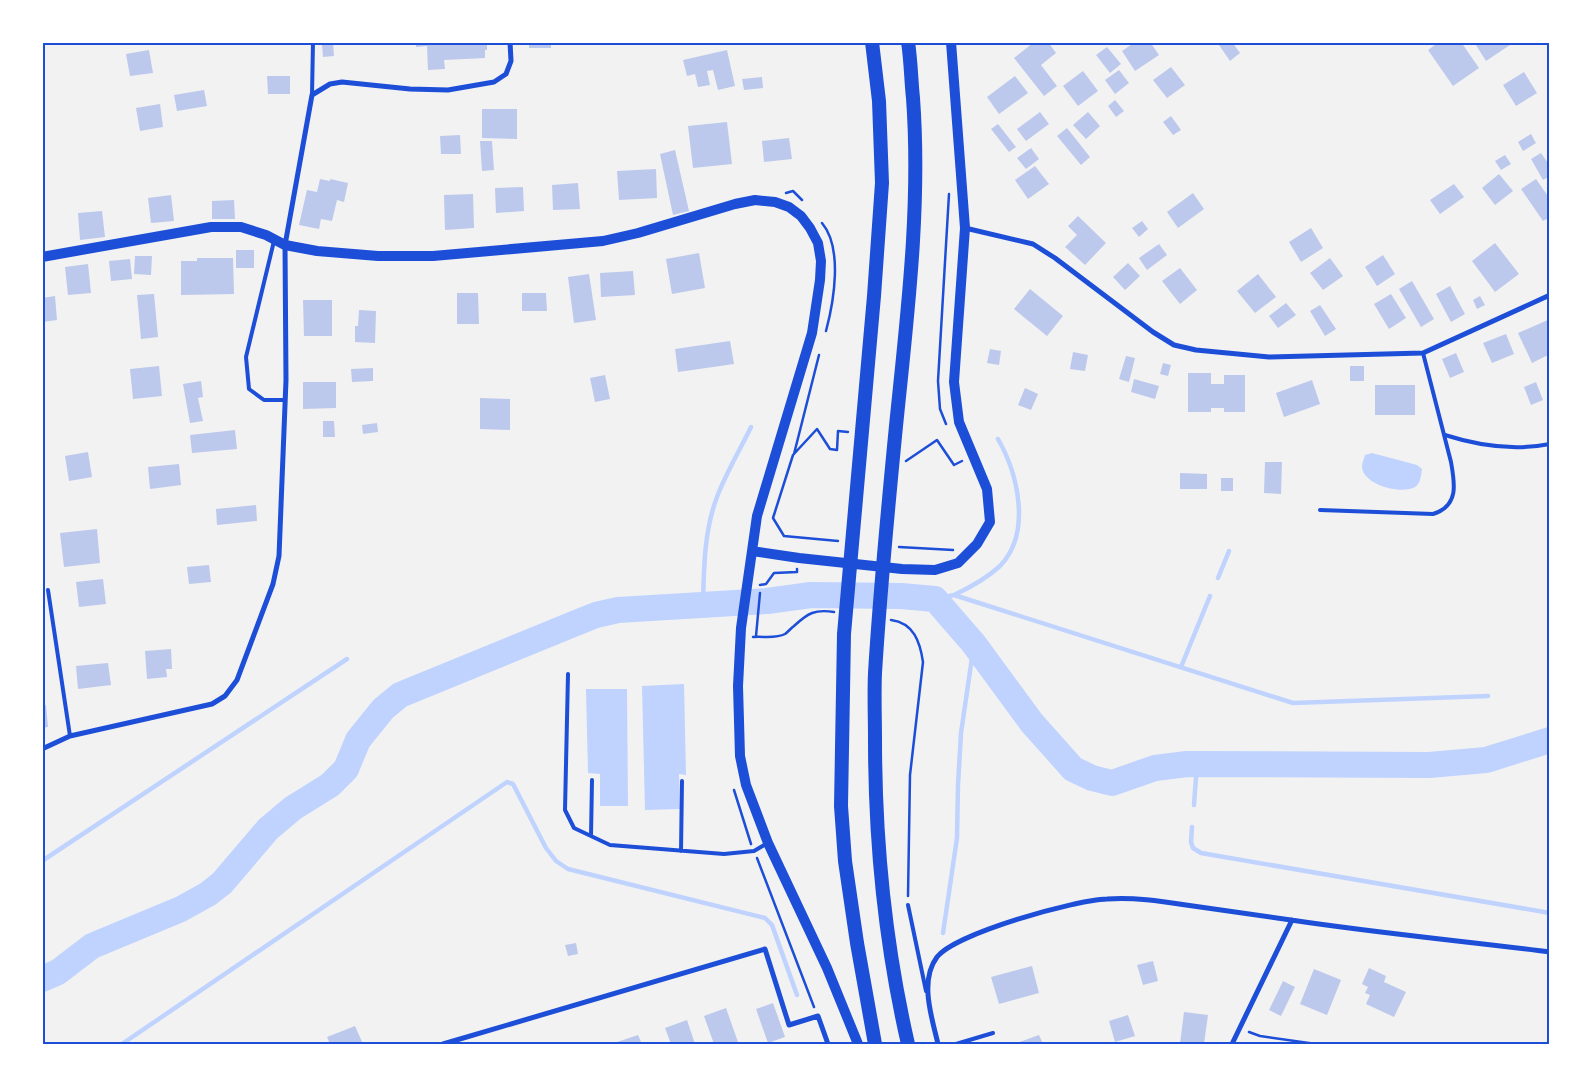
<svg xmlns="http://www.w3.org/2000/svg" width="1592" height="1087" font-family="'Libre Baskerville',serif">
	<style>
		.water { fill: #bfd3fe }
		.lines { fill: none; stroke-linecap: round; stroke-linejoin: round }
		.stream { stroke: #bfd3fe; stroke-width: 4.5 }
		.river { stroke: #bfd3fe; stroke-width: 26 }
		.building { fill: #bdc9ec }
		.path { stroke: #1d4ed8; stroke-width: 2.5 }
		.service { stroke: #1d4ed8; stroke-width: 4 }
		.minor { stroke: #1d4ed8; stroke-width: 5 }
		.secondary { stroke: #1d4ed8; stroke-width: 10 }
		.trunk { stroke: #1d4ed8; stroke-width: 14 }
		.neatline { fill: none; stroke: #1d4ed8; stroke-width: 2 }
	</style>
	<rect width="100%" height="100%" fill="#f2f2f2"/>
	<path class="water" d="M1372,453L1417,465L1422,469C1421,475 1421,483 1415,487C1402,495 1363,485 1362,467C1362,463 1364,459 1365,455Z
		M684,684L686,775L679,774L680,809L645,810L642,686Z
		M586,689H627L628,806H600V774L588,773Z"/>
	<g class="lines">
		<path class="stream" d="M1218,578L1229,551
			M954,595C971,587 986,579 1000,566C1032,533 1018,474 998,439
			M935,599L954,595L1293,703L1488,696
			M703,604C704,568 704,531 717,497C726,473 740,450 751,427
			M1181,667L1210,596
			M1194,805L1197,764
			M1192,827L1191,842L1193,848L1201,853L1550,913
			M42,861L347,659
			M943,933L957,838L958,785L961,733L974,644
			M122,1044L507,782L513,784L546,848L556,861L568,869L765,918L772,925L797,995"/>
		<path class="river" d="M42,979L58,972L92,946L181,909L208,894L222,883L268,829L293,808L330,785L346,769L358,740L383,709L400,695L576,623L596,615L618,610L767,601L811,595L901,596L935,599L974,644L1032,723L1073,769L1092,778L1112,783L1155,768L1187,764L1429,765L1486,760L1550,740"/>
	</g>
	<path class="building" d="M416,42H443L444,45H457V42H487V50H485V58L444,60L445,69L428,70L427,46L416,47Z
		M529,42H551V48H529Z
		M1034,42H1048L1056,53L1041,65L1057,86L1044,96L1014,58Z
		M1135,42H1150L1159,55L1135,71L1122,51Z
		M1217,42H1232L1240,53L1230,61Z
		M1439,42H1461L1479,68L1453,86L1428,50Z
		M1474,42H1508L1510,45L1486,61Z
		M333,43L334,56L323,57L322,44Z
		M1107,47L1121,64L1110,73L1096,55Z
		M149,50L153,73L130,76L126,54Z
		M727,50L735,86L718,90L713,70L707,71L710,85L698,87L695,74L687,76L683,60Z
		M1171,67L1185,85L1167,98L1153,80Z
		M1119,70L1129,83L1115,94L1105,80Z
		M1083,71L1098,91L1078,106L1063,86Z
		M1524,72L1537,93L1516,106L1503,85Z
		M267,76H290V94H268Z
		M1015,76L1028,93L999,114L987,97Z
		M762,77L763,88L744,90L742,79Z
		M204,90L207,106L177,111L174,95Z
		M1115,100L1124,111L1116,117L1108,106Z
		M160,104L163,127L140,131L136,108Z
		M482,109H517V139L482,138Z
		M1040,112L1049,124L1026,141L1017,129Z
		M1088,112L1100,126L1086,139L1073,125Z
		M1171,116L1181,130L1173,135L1163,122Z
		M727,122L732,164L693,168L688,126Z
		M998,124L1016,147L1009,152L991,129Z
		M1067,128L1090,157L1081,165L1057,136Z
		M1531,134L1536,143L1523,151L1518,142Z
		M460,135L461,154H441L440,136Z
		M789,138L792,159L764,162L762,141Z
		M480,141H492L494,170L482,171Z
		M1031,148L1039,159L1026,169L1017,158Z
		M675,150L689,211L673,215L660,154Z
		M1541,153L1550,166V176L1543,180L1531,159Z
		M1505,155L1511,164L1501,170L1495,161Z
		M1035,166L1049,184L1028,199L1015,180Z
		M656,169L657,198L619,200L617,171Z
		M1499,174L1513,191L1495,205L1482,188Z
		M320,179L330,181V179L348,183L344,202L337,200L332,221L321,219L319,229L299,225L307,190L317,192Z
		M1536,179L1550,199V217L1543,221L1521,189Z
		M578,183L580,209L553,210L552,185Z
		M1454,184L1464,197L1440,214L1430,200Z
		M523,187L524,211L496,213L495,188Z
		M1193,193L1204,209L1178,228L1167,212Z
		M473,194L474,228L445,230L444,195Z
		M171,195L174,221L151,223L148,198Z
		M234,200L235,219H212V201Z
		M102,211L105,237L80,240L78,213Z
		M1078,216L1106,243L1085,265L1065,247L1077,235L1068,226Z
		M1142,221L1148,229L1139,237L1132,228Z
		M1311,228L1323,248L1301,262L1289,242Z
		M1495,243L1519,274L1495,292L1472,261Z
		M1159,244L1167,255L1147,270L1139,258Z
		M236,250H254V268H236Z
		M699,253L705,288L672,294L666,259Z
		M1383,255L1395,274L1377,286L1365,267Z
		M135,256H152L151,275L134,274Z
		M197,258H233L234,294L181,295V261H197Z
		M1330,258L1343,276L1323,290L1310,273Z
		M130,259L132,279L111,281L109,261Z
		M1128,263L1140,276L1125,290L1113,277Z
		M88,264L91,293L68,295L65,267Z
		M1180,268L1197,290L1180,304L1162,281Z
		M633,271L635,295L601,297L600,273Z
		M589,274L596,320L574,323L568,277Z
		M1258,274L1276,297L1255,313L1237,291Z
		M1412,281L1434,319L1421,327L1399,289Z
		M1450,286L1465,314L1451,322L1436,294Z
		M1030,289L1063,316L1047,336L1014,309Z
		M457,293H478L479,324H457Z
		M522,293H546L547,311H522Z
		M154,294L158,337L141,339L137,295Z
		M1391,294L1406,318L1389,329L1374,304Z
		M55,296L57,320L42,322V298Z
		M1480,296L1485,305L1477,309L1473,300Z
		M303,300H332V336H304Z
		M1286,303L1296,315L1278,328L1269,316Z
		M1320,305L1336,329L1325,336L1310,311Z
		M359,310L376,311L375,343L355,342V326H358Z
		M1550,319V354L1532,363L1518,333Z
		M1506,334L1514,354L1492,363L1483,343Z
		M730,341L734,364L678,372L675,349Z
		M990,349L1001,351L999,365L987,363Z
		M1073,352L1088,355L1085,371L1070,369Z
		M1456,353L1464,372L1450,378L1442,359Z
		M1126,356L1135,358L1129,382L1119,379Z
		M1163,363L1171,365L1168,376L1160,374Z
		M159,366L162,396L133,399L130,369Z
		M1350,366H1364V381H1350Z
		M373,368V381L352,382L351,369Z
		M1188,373H1211V384H1224V375H1245V412H1224V408H1211V412H1188Z
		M605,375L610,399L595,402L590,378Z
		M1134,379L1159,386L1155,399L1131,392Z
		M1312,380L1320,404L1284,417L1276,393Z
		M201,381L203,397L198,398L203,421L190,423L183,384Z
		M303,382H336V408L303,409Z
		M1536,382L1543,400L1531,405L1524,387Z
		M1375,385H1415V415H1375Z
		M1025,388L1038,394L1031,410L1018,405Z
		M480,398L510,399V430L480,429Z
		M323,421H334L335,437H323Z
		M377,423L378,432L363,434L362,425Z
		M235,430L237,449L192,453L190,435Z
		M88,452L92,477L69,481L65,456Z
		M1265,462H1282L1281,494L1264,493Z
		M179,464L181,485L150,489L148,467Z
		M1180,473L1207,474V489H1180Z
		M1221,478H1233V491H1221Z
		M256,505L257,521L217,525L216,509Z
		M97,529L100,563L64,567L60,533Z
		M209,565L211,582L189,584L187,567Z
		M103,579L106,604L79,607L76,582Z
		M171,649L172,669H166L167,677L147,679L145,651Z
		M108,663L111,685L78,689L76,666Z
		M46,705L48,727L42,728V706Z
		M576,943L578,954L568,956L565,945Z
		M1153,961L1158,981L1143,985L1137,965Z
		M1032,966L1039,993L999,1004L991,977Z
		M1369,968L1386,976L1384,982L1406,992L1394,1017L1366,1004L1370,995L1365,993L1368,987L1362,984Z
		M1314,969L1341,980L1327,1015L1300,1004Z
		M1283,981L1295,987L1281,1016L1269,1010Z
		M773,1003L785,1037L768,1043L756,1009Z
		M726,1008L738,1042L731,1044H714L704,1016Z
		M1184,1012L1208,1015L1204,1044H1180Z
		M1128,1015L1135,1036L1115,1042L1109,1021Z
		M687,1020L695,1044H671L665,1028Z
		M355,1026L363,1044H330L327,1037Z
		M638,1035L642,1044H611Z
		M1039,1035L1043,1044H1014Z"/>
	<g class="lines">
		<path class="path" d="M786,193L793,191L802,200
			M822,223C843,248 834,301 826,331
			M946,424L940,409L938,381L949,194
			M794,454L819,355
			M906,461L937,440L954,465L962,461
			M838,541L784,536L773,518L793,455L817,429L830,449L837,450L838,431L848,432
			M899,547L953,550
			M760,585L766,584L774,573L797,572V569
			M891,620C914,623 920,642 923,662L910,775L908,896
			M756,636L760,593
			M753,637C763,636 776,639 785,634C788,632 791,628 794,626C808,613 815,609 834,612
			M734,790L751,844
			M757,858L814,1007
			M1249,1032L1260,1036L1316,1044"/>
		<path class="service" d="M312,95L313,42
			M274,241L246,357L249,389L264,400H285
			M1445,435C1479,446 1514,451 1550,444
			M1320,510L1433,514C1459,506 1455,484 1451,462L1423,353
			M48,590L70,736
			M568,674L565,810L574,828L610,845L724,854L754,851L766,844
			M591,836L592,780
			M681,851L682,781
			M908,905L926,991
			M956,1044L993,1033"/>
		<path class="minor" d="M965,228L1033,244L1055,258L1153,332L1174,345L1196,350L1269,357L1423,353L1550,295
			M42,749L70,736L212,704L225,696L237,680L273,584L279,556L286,380L285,245L312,95L330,84L342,82L410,89L448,90L494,82L506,74L511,61L510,42
			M443,1044L765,949L789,1025L818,1016L828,1044
			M938,1044C932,1018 919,981 937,957C956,933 1075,900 1107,899C1133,897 1160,901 1186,905C1221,910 1256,915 1291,920C1377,933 1463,941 1550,952
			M1232,1044L1292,920"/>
		<path class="secondary" d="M42,257L211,227H241L266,235L285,245L317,251L378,256H433L603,241L638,233L735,204L755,200L775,202L789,207L801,216L810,228L818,243L821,261L820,280L812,333L757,516L741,628L738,686L740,756L746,785L768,843L827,968L858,1044
			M752,551L799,558L902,569L935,570L958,563L977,544L990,522L987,489L959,422L954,382L965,228L951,42"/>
		<path class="trunk" d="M872,42L879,101L882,183L874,296L844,634L841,806L845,861L857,943L875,1044
			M908,1044C885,944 875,842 875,739C875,717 874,695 875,673C880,590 888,508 896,426C907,317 921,207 913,98C911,80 911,61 908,42"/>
	</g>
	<rect width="1592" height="1087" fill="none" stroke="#ffffff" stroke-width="88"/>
	<rect x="44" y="44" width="1504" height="999" class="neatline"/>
</svg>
